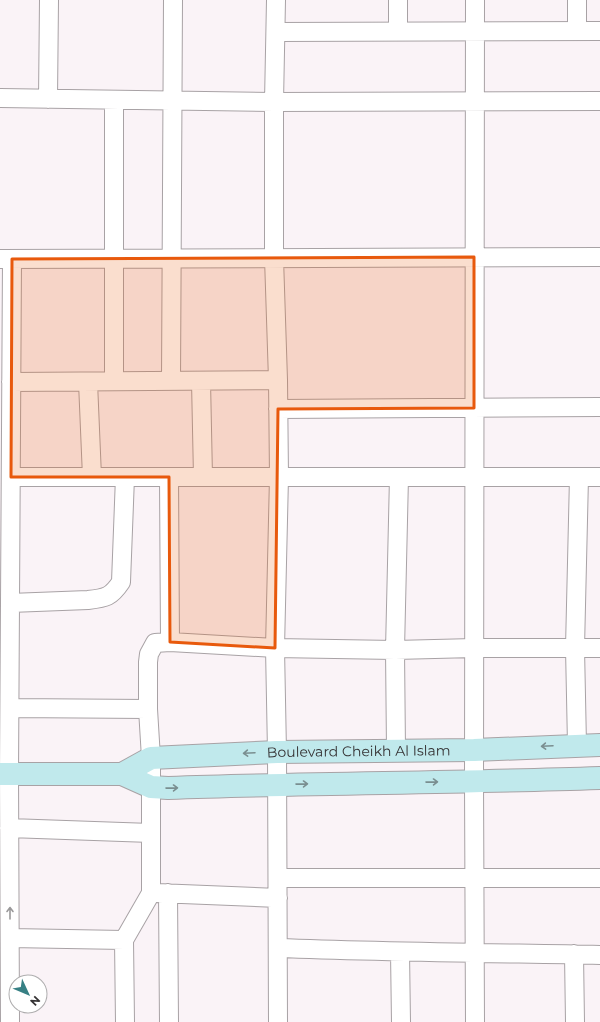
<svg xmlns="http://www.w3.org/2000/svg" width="600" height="1022" font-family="Montserrat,sans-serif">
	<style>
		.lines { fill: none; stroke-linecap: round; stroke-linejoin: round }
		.street-casing { stroke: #a8a2a5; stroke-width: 20 }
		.secondary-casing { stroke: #a8a2a5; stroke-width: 24 }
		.street { stroke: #fff; stroke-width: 18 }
		.secondary { stroke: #c0e9ec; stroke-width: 22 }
		.oneway { stroke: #7a8e90 }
		.oneway2 { stroke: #9a999a }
		.marked { fill: #e8590c; fill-opacity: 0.2; stroke: #e8590c; stroke-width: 3; stroke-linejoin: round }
		.labels { text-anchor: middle; stroke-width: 4; stroke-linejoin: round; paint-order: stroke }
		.street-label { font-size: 14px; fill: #353334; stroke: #fff }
	</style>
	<rect width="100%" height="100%" fill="#faf3f7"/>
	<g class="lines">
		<g class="street-casing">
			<path id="street" d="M276,0L274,102V258L278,380L279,477L275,648L277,752L278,1022
				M398,0V31
				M475,0L474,782L475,1022
				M577,0V31
				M276,32L600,31
				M0,98L274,102L600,101
				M48,99L49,0
				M114,100V381
				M1,259L600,257
				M171,381L173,0
				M201,381L203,477
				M11,382L278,380
				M88,382L92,477
				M278,409L600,407
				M11,477H600
				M169,477L170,642
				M10,603L88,600C106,598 111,597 121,582L125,477
				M10,708L148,709
				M577,745L575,648L579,477
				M396,750L395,650L399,477
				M9,828L151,833
				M278,878H600
				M157,893L278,898
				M168,893L169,1022
				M10,938L124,940
				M278,948C385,952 493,953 600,955
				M400,952L401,1022
				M574,954L575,1022
				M10,1022L9,774L12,259
				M125,1022L124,940L151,893V758L148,709V662L149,654L155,643L170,642L275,648L395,650L474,648H600"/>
		</g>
		<g class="secondary-casing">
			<g id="secondary">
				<path d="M0,774H122L151,787L168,788C312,783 456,783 600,778"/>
				<path id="s1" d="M122,774L151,758L277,752L474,750L600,745"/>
			</g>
		</g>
		<use href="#street" class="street"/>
		<use href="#secondary" class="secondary"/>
	</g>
	<defs><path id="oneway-shaft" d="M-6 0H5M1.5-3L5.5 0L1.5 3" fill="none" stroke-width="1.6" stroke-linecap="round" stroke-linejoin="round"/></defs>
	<g class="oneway">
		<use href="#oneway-shaft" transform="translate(547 746) rotate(177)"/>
		<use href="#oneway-shaft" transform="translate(249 753) rotate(177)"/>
		<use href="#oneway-shaft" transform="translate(432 782) rotate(-1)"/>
		<use href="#oneway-shaft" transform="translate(302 784) rotate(-1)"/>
		<use href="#oneway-shaft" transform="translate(172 788) rotate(-1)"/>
	</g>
	<use class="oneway2" href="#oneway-shaft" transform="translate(10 913) rotate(-90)"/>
	<path class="marked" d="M474,257V408L278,409L275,648L170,642L169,477H11L12,259Z"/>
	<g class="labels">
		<g class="street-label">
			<text dy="5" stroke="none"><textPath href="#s1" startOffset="241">Boulevard Cheikh Al Islam</textPath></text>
		</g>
	</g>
	<g transform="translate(28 994) rotate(134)"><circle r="19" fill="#ffffff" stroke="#aeadae"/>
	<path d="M0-3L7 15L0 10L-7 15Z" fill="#378084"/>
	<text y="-6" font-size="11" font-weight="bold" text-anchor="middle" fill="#353334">N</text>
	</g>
</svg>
